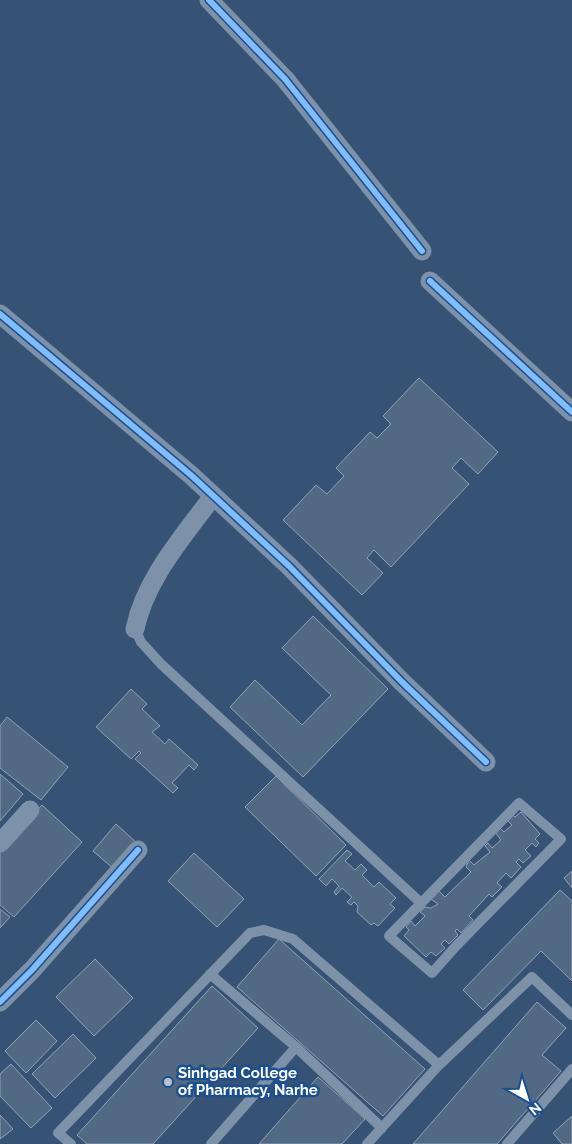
<svg xmlns="http://www.w3.org/2000/svg" width="572" height="1144" font-family="Raleway,sans-serif">
	<style>
		.building { fill: #526984; stroke: #92a2b6 }
		.lines { fill: none; stroke-linecap: round; stroke-linejoin: round }
		.service { stroke: #7d92a8; stroke-width: 10 }
		.minor { stroke: #7d92a8; stroke-width: 19 }
		.cycleway-casing { stroke: #1b4f8f; stroke-width: 9 }
		.cycleway { stroke: #80bcff; stroke-width: 6 }
		.poi-dot { fill: #b9c2ce; stroke: #1b4f8f; stroke-width: 2 }
		.labels { text-anchor: middle; stroke-width: 5; stroke-linejoin: round; paint-order: stroke }
		.poi-label { font-size: 15px; font-weight: bold; fill: #fff; stroke: #1b4f8f; text-anchor: start }
	</style>
	<rect width="100%" height="100%" fill="#365274"/>
	<path class="building" d="M419,378L498,452L478,474L461,458L452,468L469,484L391,567L374,550L367,558L383,573L362,595L283,520L316,485L327,494L344,476L336,468L370,432L377,438L391,424L383,416Z
		M313,616L388,689L303,777L230,707L255,680L302,725L331,695L282,648Z
		M131,689L147,704L142,709L160,726L152,732L165,744L169,739L198,765L194,770L189,765L172,783L178,788L173,793L135,759L141,753L139,751L131,759L96,727Z
		M7,717L68,767L41,800L0,768V726Z
		M0,774L23,794L0,821Z
		M276,776L346,845L316,876L245,807Z
		M42,805L82,842L14,917L0,905V850Z
		M521,812L540,834L535,839L539,843L536,847L532,843L525,850L531,856L523,863L519,859L516,862L521,867L511,878L506,873L497,883L502,887L492,897L489,894L469,916L473,920L461,933L457,929L455,931L458,935L449,944L445,940L441,944L445,948L436,956L431,952L426,957L404,936L409,930L406,927L411,921L415,926L425,916L420,912L425,907L431,908L438,904L431,899L439,891L445,897L471,872L466,867L469,860L474,865L490,852L485,846L488,843L492,848L501,840L495,832L500,828L504,832L512,825L506,819L512,814L515,817Z
		M116,824L138,844L115,870L93,851Z
		M347,850L352,854L345,861L355,870L361,864L367,870L362,875L374,887L379,882L396,898L390,904L395,908L378,926L374,923L371,925L357,912L358,906L354,902L351,905L347,902L352,897L342,888L336,895L334,892L339,886L332,879L326,886L319,879Z
		M194,853L244,899L217,927L168,881Z
		M572,871V888L564,878Z
		M560,890L572,901V981L541,951L483,1010L463,990Z
		M0,909L10,917L0,928Z
		M279,939L425,1069L383,1116L237,987Z
		M95,959L133,998L94,1036L56,997Z
		M212,986L258,1028L153,1144H87L77,1135Z
		M537,1002L566,1028L542,1055L561,1071L497,1144H413Z
		M36,1020L57,1041L26,1073L5,1051Z
		M73,1034L96,1058L55,1098L32,1074Z
		M11,1064L52,1108L31,1128L0,1096V1074Z
		M318,1077L365,1119L342,1144H259Z
		M0,1115L13,1129L0,1139Z
		M572,1116V1144H562L553,1133Z"/>
	<g class="lines">
		<path class="service" d="M135,629L141,642L161,664L421,903
			M519,803L561,839L456,946L432,973L389,936Z
			M210,974L296,1047
			M439,1065L532,977L572,1015
			M71,1144L58,1133L250,933L264,930L293,939L439,1065L367,1144
			M211,1144L296,1047L382,1128
			M507,1144L572,1069"/>
		<path class="minor" d="M209,0L285,79L422,251
			M430,281L572,412
			M0,314L192,476L289,566L402,682L486,762
			M135,629C145,579 184,536 213,496
			M0,843L30,810
			M0,1002L32,970L138,850"/>
		<g class="cycleway-casing">
			<path id="cycleway" d="M209,0L285,79L422,251
				M430,281L572,412
				M0,314L192,476L289,566L402,682L486,762
				M0,1002L32,970L138,850"/>
		</g>
		<use href="#cycleway" class="cycleway"/>
	</g>
	<circle class="poi-dot" cx="168" cy="1082" r="5"/>
	<g class="labels">
		<g class="poi-label">
			<text x="178" y="1078">Sinhgad College<tspan x="178" dy="17">of Pharmacy, Narhe</tspan></text>
		</g>
	</g>
	<g transform="translate(527 1099) rotate(141)" stroke="#1b4f8f" stroke-width="4" paint-order="stroke">
	<path d="M0-4L9 19L0 12L-9 19Z" fill="#ffffff"/>
	<text y="-8" font-size="14" font-weight="bold" text-anchor="middle" fill="#ffffff">N</text>
	</g>
</svg>
